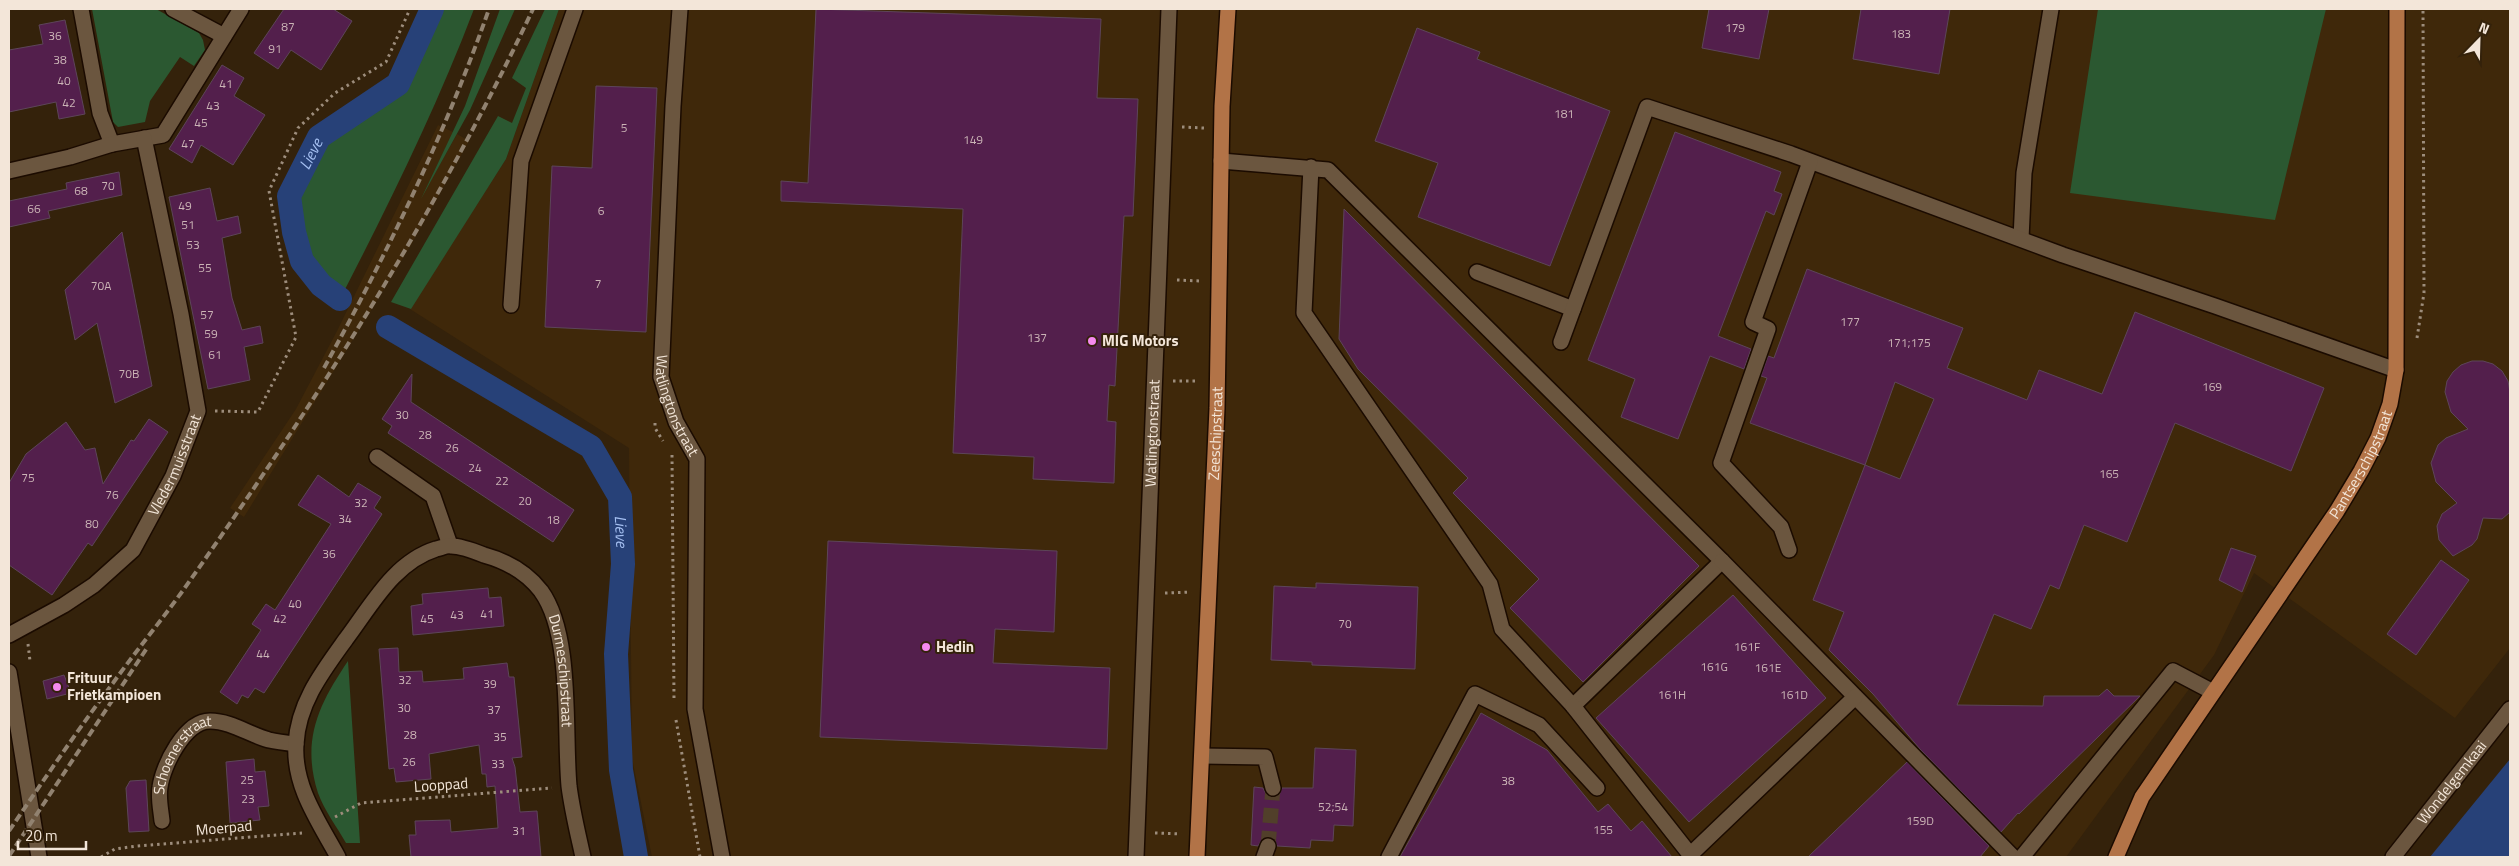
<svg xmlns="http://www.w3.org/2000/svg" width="2519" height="866" font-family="'Titillium Web',sans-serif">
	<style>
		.built { fill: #3f280a }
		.green { fill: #2b5831 }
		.water { fill: #274178 }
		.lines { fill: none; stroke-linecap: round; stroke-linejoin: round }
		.canal { stroke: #274178; stroke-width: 24 }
		.building { fill: #531f4c; stroke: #5d4559; fill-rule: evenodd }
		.minor-tunnel { stroke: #513f2a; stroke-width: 15; stroke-dasharray: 15 8; stroke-linecap: butt }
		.minor-casing { stroke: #1b0b00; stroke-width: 18 }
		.major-casing { stroke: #1b0b00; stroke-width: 18 }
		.path { stroke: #9d8d7c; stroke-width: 3; stroke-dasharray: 2.5 4; stroke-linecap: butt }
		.minor { stroke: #6b563f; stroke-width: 15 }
		.major { stroke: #b27347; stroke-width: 15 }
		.rail { stroke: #918270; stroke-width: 4; stroke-dasharray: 8 4; stroke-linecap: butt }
		.poi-dot { fill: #f589ee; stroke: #34220b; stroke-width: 2 }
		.labels { text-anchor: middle; stroke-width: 4; stroke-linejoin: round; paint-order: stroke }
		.number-label { font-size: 12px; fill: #cbb4b6 }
		.poi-label { font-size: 15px; font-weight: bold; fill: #f3e6d9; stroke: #34220b; text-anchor: start }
		.street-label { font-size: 15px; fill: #f3e6d9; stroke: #34220b }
		.water-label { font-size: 16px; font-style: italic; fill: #a4bff1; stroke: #34220b }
	</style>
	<rect width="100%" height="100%" fill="#34220b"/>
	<path class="built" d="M559,9H2510V648L2455,718L2254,573L2214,655L2066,857H652L632,758L629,448L410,309L506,159Z
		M438,125L453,132L427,187L457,134L469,141L411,245L244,517L230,508L296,409L337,331Z"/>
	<path class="green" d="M92,9H156L199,33L203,40L205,50L194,66L180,57L150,101L145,122L118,127L113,122Z
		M432,9H474C436,109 389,204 340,299L321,285L302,261L294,232L289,196L319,137L398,84Z
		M500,9H515L470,110L421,199L465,106Z
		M545,9H559L506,159L411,309L391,302L498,116L512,123L526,88L512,78Z
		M2098,9H2326L2275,220L2070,193Z
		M348,661L360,843H346C337,827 324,810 318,793C301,740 319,704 348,661Z"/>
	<path class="water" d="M2510,759V857H2430Z"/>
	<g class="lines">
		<g class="canal">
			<path id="s1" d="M340,299L321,285L302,261L294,232L289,196L319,137L398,84L432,9"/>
			<path id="s2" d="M388,327L591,447L620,497L623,564L616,654L621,770L636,857"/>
		</g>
	</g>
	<path class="building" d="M284,9H333L352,21L321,70L291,50L278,69L254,53Z
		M816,9L1101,19L1097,98L1138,99L1133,216H1124L1115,386L1109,385L1107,421L1116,422L1114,483L1033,479L1034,457L953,453L963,209L781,201V181L808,183Z
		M1709,9H1769L1759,59L1702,48Z
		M1861,9H1950L1939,74L1853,59Z
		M65,20L85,114L59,119L56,102L9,112V50L43,44L39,25Z
		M1417,28L1480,52L1477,59L1610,111L1550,266L1418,217L1438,163L1375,141Z
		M222,65L244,78L234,96L265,115L233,165L201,145L192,163L169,149Z
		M596,86L657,88L646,332L545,327L552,166L592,168Z
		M1675,132L1781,172L1774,191L1782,194L1774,215L1766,211L1718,336L1751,349L1744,369L1710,356L1678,439L1621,417L1635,379L1588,360Z
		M119,172L122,195L48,211L50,218L9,227V201L67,189L66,183Z
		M210,188L217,221L238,216L241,233L222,238L232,298L242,330L260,326L263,343L244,347L250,380L208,389L169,197Z
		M1344,209L1699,566L1583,682L1510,608L1539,579L1453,493L1468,478L1358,369L1339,339Z
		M122,232L152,386L115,403L97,323L75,340L65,290Z
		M1807,269L1963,328L1947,368L2027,400L2039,370L2102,394L2135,312L2324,388L2291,471L2175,423L2127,542L2084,525L2059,589L2050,585L2031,629L1994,614L1957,705L2043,706L2044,696H2099L2107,689L2114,696H2140L2019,814L2018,813L2001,832L1920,749L1873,694L1829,650L1844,612L1813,600L1865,465L1750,423L1767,378L1761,376L1768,356L1774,358ZM1895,382L1934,399L1900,479L1865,465Z
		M2472,361H2483L2493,364L2502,371L2508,381L2510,392V512L2502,519L2483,518L2477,539L2472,545L2453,556L2439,540L2437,526L2442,514L2457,503L2436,482L2431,463L2438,445L2446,438L2468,429L2451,412L2445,392L2447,381L2453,372L2461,365Z
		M412,374L411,402L574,510L553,542L388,433L392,426L382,419Z
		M149,419L168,432L92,546L88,543L52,595L9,565V483L26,454L66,422L85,450L95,448L103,484L131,440L134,441Z
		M318,475L349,497L358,483L381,497L374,508L382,514L264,693L255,688L248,698L242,695L237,704L220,692L261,630L252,624L266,604L275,610L331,524L298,505Z
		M828,541L1057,551L1054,632L995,629L993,663L1110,668L1107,749L820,737Z
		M2231,548L2256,556L2242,592L2219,580Z
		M2441,560L2469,580L2416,655L2387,634Z
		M1316,583L1418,587L1415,669L1312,665V662L1271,660L1274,586L1316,588Z
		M488,588L489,598L501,597L504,626L413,635L411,606L423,604L422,594Z
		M1733,595L1826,698L1689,822L1596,718Z
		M398,648L399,672L422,671L423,682L464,679L463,668L507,663L509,677H514L522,757L512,758L515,767L520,812L537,811L541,857H411L409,835H416L415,821L450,820L451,832L498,828L495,786L487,787L486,774H482L479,745L429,754L431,779L396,782L394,768L389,769L379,649Z
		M64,675L71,693L47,699L43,681Z
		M1481,713L1547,750L1598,812L1608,804L1631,831L1642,821L1672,857H1400Z
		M1315,748L1356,750L1353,826L1334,825L1333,841L1311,840L1310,848L1277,846L1275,840L1267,837L1262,839L1258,846L1251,845L1254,787L1263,788L1266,794L1271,797L1279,795L1282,788H1313Z
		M254,759L255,772L265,771L269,806L258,807L260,820L230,823L226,762Z
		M1907,762L1989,846L1980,857H1808Z
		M146,780L149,831L129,832L126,788L130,781Z"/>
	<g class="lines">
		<path class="minor-tunnel" d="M1268,846L1273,788"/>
		<g class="minor-casing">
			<g id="minor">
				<path d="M81,9L100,113L112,144"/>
				<path d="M173,9L224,36"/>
				<path id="s3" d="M680,9L673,106L661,377L676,422L697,459L695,709L722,857"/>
				<path d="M1221,161L1328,170L1722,561L1573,706L1502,629L1490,584L1304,313L1311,167"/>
				<path d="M9,171L70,157L112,144L163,135L241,9"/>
				<path d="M2021,239L2024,173L2051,9"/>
				<path d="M1477,272L1573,309"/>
				<path d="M511,305L521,161L575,9"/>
				<path d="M1561,342L1647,107L1791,154L2063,255L2215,306L2396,370"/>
				<path d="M377,457L433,496L450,545"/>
				<path d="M1789,550L1781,527L1721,463L1768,329L1753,322L1810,162"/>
				<path d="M1722,561L2013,857"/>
				<path id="s4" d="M9,635L64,605L94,585L133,550L173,476L198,411L181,314L144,138"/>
				<path d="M9,672L39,857"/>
				<path d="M1573,706L1692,857"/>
				<path d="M1202,756L1265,757L1273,788"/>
				<path id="s5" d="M162,821C161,810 158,798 160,787C163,765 185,721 210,721C231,721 250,735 269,740C278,742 287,743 296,744"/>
				<path d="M1690,855L1855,697"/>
				<path id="s6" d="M338,857C319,822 293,786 296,744C298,703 323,671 346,639C371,606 394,562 436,549C441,548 447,545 451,546C461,546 474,551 484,555C506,561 527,573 541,591C573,635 564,731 569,786C572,810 578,834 583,857"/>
				<path id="s7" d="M1136,857L1169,9"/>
				<path d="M1264,857L1268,846"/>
				<path d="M1389,857L1475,694L1539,725L1597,788"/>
				<path d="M2022,857L2173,671L2213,692"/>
				<path id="s8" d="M2393,857L2510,709"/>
			</g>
		</g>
		<g class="major-casing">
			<g id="major">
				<path id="s9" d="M1197,857L1217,408L1222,106L1228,9"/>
				<path id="s10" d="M2116,857L2142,797L2337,511L2361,471L2378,438L2390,404L2396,370L2397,9"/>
			</g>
		</g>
		<path class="path" d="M1182,127L1204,128
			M1177,280L1200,281
			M2417,338L2424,293L2423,9
			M1173,381H1199
			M215,411L258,412L296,337L269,191L298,128L335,93L386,62L410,9
			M655,423V428L663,441
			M672,455L674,699
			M1165,593L1191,592
			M28,644L30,661
			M676,720L700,857
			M335,817L361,803L552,788
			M1155,833L1181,834
			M101,857L115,849L137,846L302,833"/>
		<use href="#minor" class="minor"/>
		<use href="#major" class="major"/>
		<path class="rail" d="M324,368C387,254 446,132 489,9
			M9,831C43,781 77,731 113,683C136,651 161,621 184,589C314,405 437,213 533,9
			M9,856L147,648"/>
	</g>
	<g class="poi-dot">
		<circle cx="1092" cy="341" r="5"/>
		<circle cx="926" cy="647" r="5"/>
		<circle cx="57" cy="687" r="5"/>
	</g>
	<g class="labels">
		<g class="number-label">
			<text x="288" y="31">87</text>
			<text x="1735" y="32">179</text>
			<text x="1901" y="38">183</text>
			<text x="55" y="40">36</text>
			<text x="275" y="53">91</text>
			<text x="60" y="64">38</text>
			<text x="64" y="85">40</text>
			<text x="226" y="88">41</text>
			<text x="69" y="107">42</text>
			<text x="213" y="110">43</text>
			<text x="1564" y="118">181</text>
			<text x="201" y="127">45</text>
			<text x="624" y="132">5</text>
			<text x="973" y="144">149</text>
			<text x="188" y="148">47</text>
			<text x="108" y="190">70</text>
			<text x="81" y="195">68</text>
			<text x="185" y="210">49</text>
			<text x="34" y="213">66</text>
			<text x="601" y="215">6</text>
			<text x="188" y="229">51</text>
			<text x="193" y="249">53</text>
			<text x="205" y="272">55</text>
			<text x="598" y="288">7</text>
			<text x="101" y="290">70A</text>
			<text x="207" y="319">57</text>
			<text x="1850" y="326">177</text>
			<text x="211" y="338">59</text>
			<text x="1037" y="342">137</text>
			<text x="1909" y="347">171;175</text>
			<text x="215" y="359">61</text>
			<text x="129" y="378">70B</text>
			<text x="2212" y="391">169</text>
			<text x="402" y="419">30</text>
			<text x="425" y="439">28</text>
			<text x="452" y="452">26</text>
			<text x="475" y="472">24</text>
			<text x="2109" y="478">165</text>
			<text x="28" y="482">75</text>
			<text x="502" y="485">22</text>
			<text x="112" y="499">76</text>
			<text x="525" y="505">20</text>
			<text x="361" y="507">32</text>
			<text x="345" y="523">34</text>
			<text x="553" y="524">18</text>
			<text x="92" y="528">80</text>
			<text x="329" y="558">36</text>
			<text x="295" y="608">40</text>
			<text x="487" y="618">41</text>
			<text x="457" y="619">43</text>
			<text x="280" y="623">42</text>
			<text x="427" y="623">45</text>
			<text x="1345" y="628">70</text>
			<text x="1747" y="651">161F</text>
			<text x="263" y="658">44</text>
			<text x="1714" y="671">161G</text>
			<text x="1768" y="672">161E</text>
			<text x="405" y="684">32</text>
			<text x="490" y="688">39</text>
			<text x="1672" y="699">161H</text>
			<text x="1794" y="699">161D</text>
			<text x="404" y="712">30</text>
			<text x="494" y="714">37</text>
			<text x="410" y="739">28</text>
			<text x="500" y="741">35</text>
			<text x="409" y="766">26</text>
			<text x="498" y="768">33</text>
			<text x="247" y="784">25</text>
			<text x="1508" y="785">38</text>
			<text x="248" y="803">23</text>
			<text x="1333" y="811">52;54</text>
			<text x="1920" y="825">159D</text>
			<text x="1603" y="834">155</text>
			<text x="519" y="835">31</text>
		</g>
		<g class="poi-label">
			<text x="1102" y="346">MIG Motors</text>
			<text x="936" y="652">Hedin</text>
			<text x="67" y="683">Frituur<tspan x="67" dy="17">Frietkampioen</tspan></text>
		</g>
		<g class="street-label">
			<text dy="5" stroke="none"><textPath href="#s3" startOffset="400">Watlingtonstraat</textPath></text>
			<text dy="5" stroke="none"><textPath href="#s7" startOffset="424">Watlingtonstraat</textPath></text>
			<text dy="5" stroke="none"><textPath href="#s9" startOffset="424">Zeeschipstraat</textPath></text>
			<text dy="5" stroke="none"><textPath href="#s4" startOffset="246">Vledermuisstraat</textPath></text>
			<text dy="5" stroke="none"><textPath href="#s10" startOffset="464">Pantserschipstraat</textPath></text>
			<text dy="5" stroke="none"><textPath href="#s6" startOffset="572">Durmeschipstraat</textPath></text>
			<text dy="5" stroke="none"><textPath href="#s5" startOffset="75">Schoenerstraat</textPath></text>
			<text dy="5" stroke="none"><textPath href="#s8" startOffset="95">Wondelgemkaai</textPath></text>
			<text transform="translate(441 785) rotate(-4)" y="5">Looppad</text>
			<text transform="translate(224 828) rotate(-5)" y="5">Moerpad</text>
		</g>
		<g class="water-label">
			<text dy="6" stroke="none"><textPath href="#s1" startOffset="168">Lieve</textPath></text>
			<text dy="6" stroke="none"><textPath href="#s2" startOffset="328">Lieve</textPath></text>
		</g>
	</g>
	<rect width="2519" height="866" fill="none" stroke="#f3e6d9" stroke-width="20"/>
	<g transform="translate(2479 40) rotate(23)" stroke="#34220b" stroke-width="4" paint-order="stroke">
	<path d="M0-4L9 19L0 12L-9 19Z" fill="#f3e6d9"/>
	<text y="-8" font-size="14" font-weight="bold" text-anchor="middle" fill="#f3e6d9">N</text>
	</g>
	<path d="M18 841v8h68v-8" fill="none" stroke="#f3e6d9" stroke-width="2.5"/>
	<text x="25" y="841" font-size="15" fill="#f3e6d9" stroke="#34220b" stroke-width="4" paint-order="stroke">20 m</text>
</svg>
